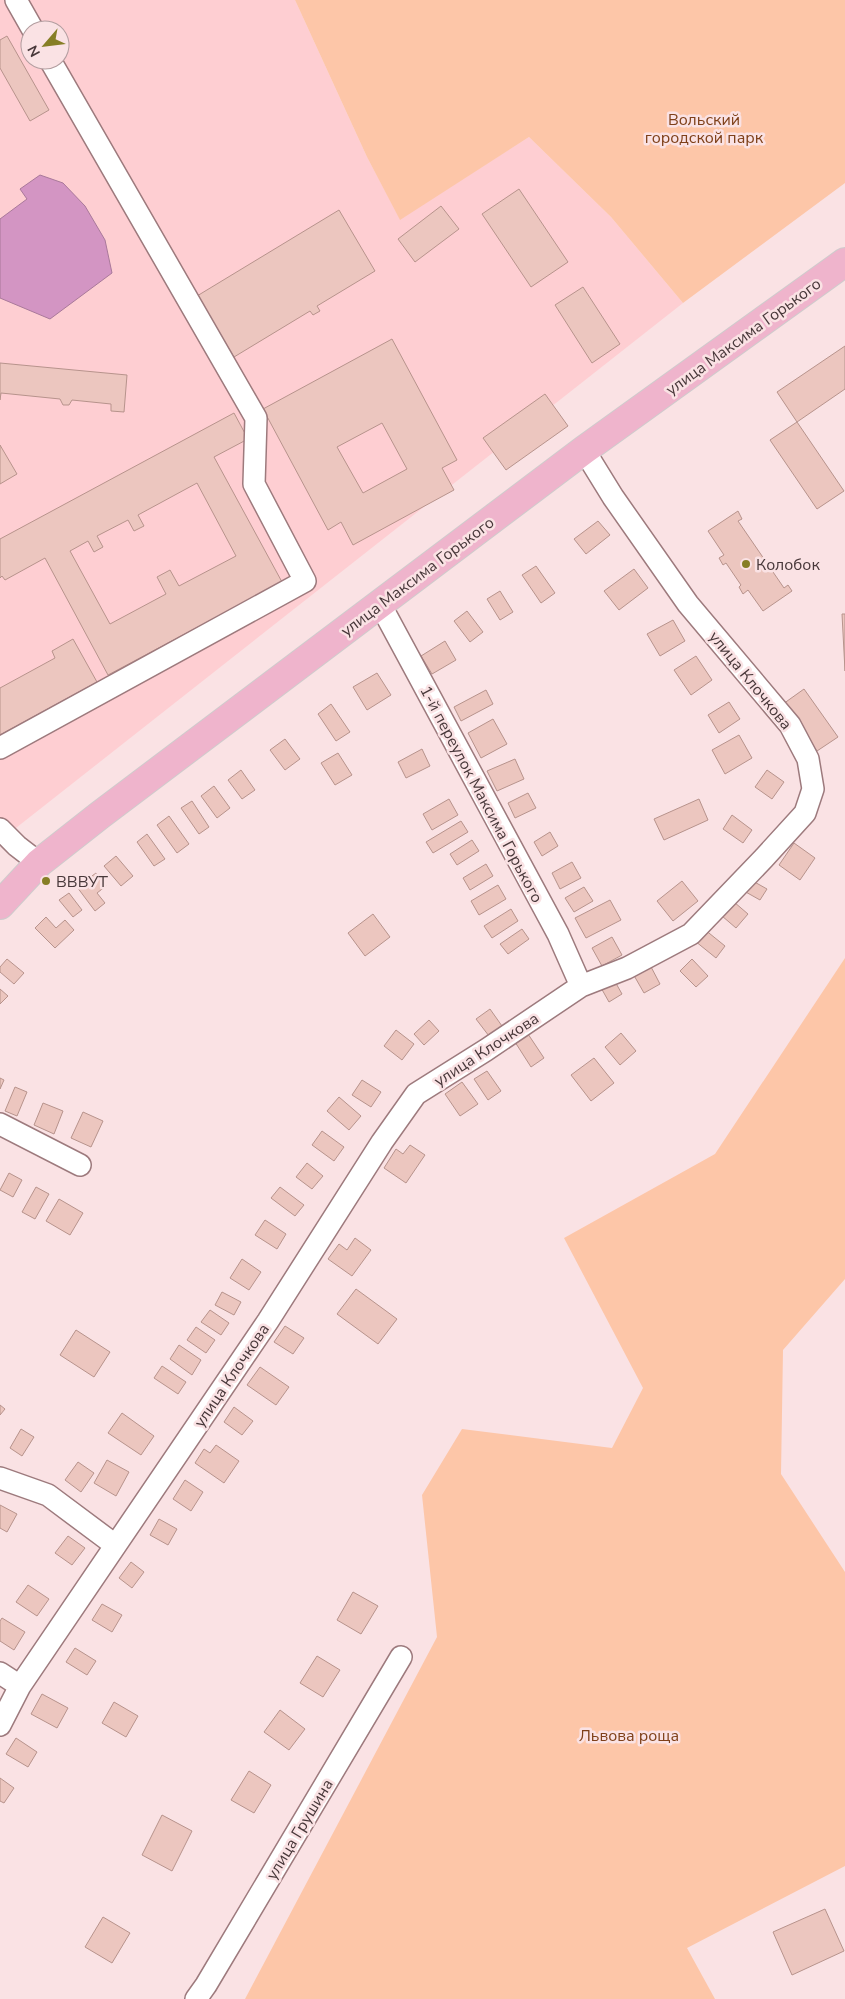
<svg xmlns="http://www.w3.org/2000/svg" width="845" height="1999" font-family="'Nunito Sans',sans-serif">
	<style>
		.built { fill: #feced2; fill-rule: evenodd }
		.green { fill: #fdc6a8 }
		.water { fill: #d395c3; stroke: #a9799a }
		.building { fill: #ecc6bf; stroke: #b7938c; fill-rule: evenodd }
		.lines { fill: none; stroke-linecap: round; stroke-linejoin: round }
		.minor-casing { stroke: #9d7a7d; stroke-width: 24 }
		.major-casing { stroke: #cfcbcc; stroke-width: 30 }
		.minor { stroke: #fff; stroke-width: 21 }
		.major { stroke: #efb4cc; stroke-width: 28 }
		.poi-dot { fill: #867e25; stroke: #fae2e4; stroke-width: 2 }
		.labels { text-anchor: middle; stroke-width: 5; stroke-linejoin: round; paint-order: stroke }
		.park-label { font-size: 16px; fill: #7f4019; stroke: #fae2e4 }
		.street-label { font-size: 16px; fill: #48383a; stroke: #fae2e4 }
		.poi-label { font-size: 16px; fill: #48383a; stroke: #fae2e4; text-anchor: start }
	</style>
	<rect width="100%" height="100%" fill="#fae2e4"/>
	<path class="built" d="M0,0H295L367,157L400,219L529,137L611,217L683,303L7,835L0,846ZM30,30H60V60H30Z"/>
	<path class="green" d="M295,0H845V183L683,303L611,217L529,137L400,220L367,157Z
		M845,958V1279L783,1350L781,1474L845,1572V1866L687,1948L715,1999H245L437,1637L422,1495L462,1429L612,1448L643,1388L564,1238L715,1154Z"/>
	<path class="water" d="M40,175L63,183L85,206L105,240L112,273L50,319L0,298V219L27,199L20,189Z"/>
	<path class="building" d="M7,36L49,110L30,121L0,68V40Z
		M519,189L568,262L531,287L482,214Z
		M441,206L459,229L415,262L398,239Z
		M339,210L375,271L317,306L320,311L313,315L310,311L234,357L197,296Z
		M583,287L620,344L592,363L555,305Z
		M392,339L457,460L442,468L454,490L353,545L341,522L328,530L263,409ZM382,423L407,469L363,493L337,447Z
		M845,346V389L797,422L777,392Z
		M0,363L127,375L124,412L111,411V404L72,400L69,405H63L60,399L1,393L0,400Z
		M545,394L568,426L506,470L483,438Z
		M234,413L248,439L214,457L282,582L108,675L45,558L5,580L2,576L0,578V539ZM197,483L236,556L179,586L170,570L157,577L166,594L110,624L70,551L88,541L94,552L103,547L97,536L128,520L134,531L144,526L138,515Z
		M797,422L844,491L817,509L770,440Z
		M0,445L17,474L0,484Z
		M738,511L742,519L738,521L784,588L788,585L792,591L763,611L748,590L743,594L739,587L741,585L726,563L723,565L719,558L724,555L708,531Z
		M598,521L610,535L586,554L574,539Z
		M536,566L555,593L541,603L522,575Z
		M634,569L648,588L619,610L604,591Z
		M500,591L513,612L500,620L487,599Z
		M467,611L483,632L470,642L454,621Z
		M842,614H845V671Z
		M673,620L685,641L660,656L647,634Z
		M73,639L97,682L0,735V688L55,658L52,651Z
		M445,641L456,660L432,674L421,656Z
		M696,656L712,680L691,695L674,670Z
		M377,673L391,695L367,710L353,687Z
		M804,689L838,737L817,751L783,704Z
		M486,690L493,704L461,721L454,707Z
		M729,702L740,719L719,733L708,715Z
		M331,704L350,732L336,741L318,714Z
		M493,719L507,744L481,758L468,733Z
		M739,735L752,758L725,774L712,750Z
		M285,739L300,759L285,770L270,750Z
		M422,749L430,766L406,778L398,762Z
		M338,753L352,775L335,785L321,763Z
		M515,759L524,779L497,791L487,771Z
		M241,770L255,790L242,799L228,780Z
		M767,770L784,782L772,799L755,787Z
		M214,786L230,808L217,818L201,796Z
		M528,793L536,808L515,818L508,803Z
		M449,799L458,815L432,830L423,814Z
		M699,799L708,820L664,840L654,819Z
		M192,801L209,827L199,834L181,808Z
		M732,815L752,830L743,843L723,829Z
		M169,816L189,844L177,853L157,825Z
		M461,821L468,832L433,853L426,842Z
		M550,832L558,846L542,856L534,842Z
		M147,834L165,859L154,866L137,842Z
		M472,840L479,851L457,865L450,854Z
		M794,843L815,858L800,880L779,865Z
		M116,856L133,876L121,886L104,866Z
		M572,862L581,878L560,889L552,873Z
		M486,864L493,876L470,890L463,878Z
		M96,873L106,886L97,893L105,903L95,911L77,887Z
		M751,880L767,889L760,900L744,891Z
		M682,881L698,901L673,921L657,901Z
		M498,885L506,899L479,915L471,901Z
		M584,887L593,901L574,912L565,898Z
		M69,893L82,910L73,917L59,900Z
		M610,900L621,920L586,938L575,918Z
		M734,902L748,914L736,928L722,916Z
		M511,909L518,921L492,938L484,926Z
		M373,914L390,937L365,956L348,933Z
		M46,917L56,928L65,920L74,930L55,948L35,928Z
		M522,929L529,939L508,954L500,944Z
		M704,929L725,946L716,958L695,941Z
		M612,937L622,955L602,966L592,948Z
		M7,959L24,973L14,984L0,972V967Z
		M692,959L708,976L696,987L680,971Z
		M649,963L660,984L644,993L632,972Z
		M613,978L622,994L609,1002L600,986Z
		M0,989L8,996L0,1004Z
		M490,1009L502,1026L489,1036L476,1019Z
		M429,1020L439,1031L424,1045L414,1034Z
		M396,1030L414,1044L402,1060L384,1046Z
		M621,1033L636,1051L620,1065L605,1047Z
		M528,1034L544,1058L531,1067L515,1042Z
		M594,1058L614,1083L591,1101L571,1075Z
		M487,1071L501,1091L488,1100L474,1079Z
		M0,1078L4,1080L0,1089Z
		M362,1080L381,1092L371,1107L352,1095Z
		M462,1082L478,1104L460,1116L445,1094Z
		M15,1087L27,1092L17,1116L5,1111Z
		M339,1097L361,1116L349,1130L327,1111Z
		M43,1103L63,1111L54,1134L34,1125Z
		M83,1112L103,1121L91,1147L71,1138Z
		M322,1131L344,1147L334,1161L312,1145Z
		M410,1145L425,1155L406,1183L384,1168L396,1149L403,1154Z
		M307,1163L323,1176L312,1189L296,1177Z
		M9,1173L22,1180L13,1197L0,1190Z
		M36,1187L49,1194L35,1219L22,1212Z
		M280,1187L304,1205L295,1216L271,1198Z
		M59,1199L83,1213L70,1235L46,1221Z
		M265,1220L286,1234L277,1249L255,1235Z
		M355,1238L371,1250L352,1276L328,1259L339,1244L347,1250Z
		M242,1259L261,1272L249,1290L230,1278Z
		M356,1289L397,1319L378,1344L337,1314Z
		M222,1292L241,1302L234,1315L215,1305Z
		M210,1310L229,1323L221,1335L201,1322Z
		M285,1326L304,1338L293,1354L274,1342Z
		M196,1327L215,1340L206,1353L187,1340Z
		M76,1330L110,1352L94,1377L60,1355Z
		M179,1345L201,1360L192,1375L170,1359Z
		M162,1366L186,1382L178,1394L154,1378Z
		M260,1367L289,1387L276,1405L247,1385Z
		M0,1405L5,1409L0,1415Z
		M234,1407L253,1421L242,1435L224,1422Z
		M122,1413L154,1436L141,1455L108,1433Z
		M21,1429L34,1437L22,1456L10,1448Z
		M216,1445L239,1461L224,1483L195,1463L204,1449L210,1453Z
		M107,1460L129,1472L116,1496L94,1483Z
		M78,1462L94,1473L81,1492L65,1480Z
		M185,1480L203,1492L191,1511L173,1499Z
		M0,1505L17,1514L7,1532L0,1528Z
		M159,1519L177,1529L168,1545L150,1535Z
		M68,1536L85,1548L72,1565L55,1553Z
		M131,1562L144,1572L132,1588L119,1578Z
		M28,1585L49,1599L37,1616L16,1602Z
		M353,1592L378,1606L361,1634L337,1620Z
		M102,1604L122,1615L112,1632L92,1620Z
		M2,1618L25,1632L14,1650L0,1641V1621Z
		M75,1648L96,1661L87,1675L66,1662Z
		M317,1656L340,1670L323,1697L300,1683Z
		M42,1694L68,1708L57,1728L31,1714Z
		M114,1702L138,1716L126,1737L102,1723Z
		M280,1710L305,1729L289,1750L264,1732Z
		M16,1738L37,1752L28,1767L6,1754Z
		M249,1771L271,1785L254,1813L231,1800Z
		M0,1778L14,1788L4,1803L0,1801Z
		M162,1815L192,1831L172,1871L142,1855Z
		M825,1909L844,1951L792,1975L773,1932Z
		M103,1917L130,1933L112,1963L85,1947Z"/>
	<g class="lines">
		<g class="minor-casing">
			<path id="minor" d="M16,0L33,30
				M380,604L558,934L581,986
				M0,748L305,581L254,484L256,418L50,60
				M0,829L17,846L39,863
				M0,1124L80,1165
				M0,1478L48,1495L115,1545
				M0,1673L20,1686
				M0,1725L20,1686L268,1321L382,1142L416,1094L486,1050L581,986L627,968L691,934L764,858L805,813L813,789L808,759L790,725L688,604L613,497L584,450
				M196,1999L206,1985L401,1657"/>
		</g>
		<g class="major-casing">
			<path id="major" d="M0,905L39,863L100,815L584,450L845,262"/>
		</g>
		<use href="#minor" class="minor"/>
		<use href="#major" class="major"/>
	</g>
	<g class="poi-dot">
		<circle cx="746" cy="564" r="5"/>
		<circle cx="46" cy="881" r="5"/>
	</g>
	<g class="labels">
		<g class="park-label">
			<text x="704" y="125">Вольский<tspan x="704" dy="18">городской парк</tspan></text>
			<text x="629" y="1741">Львова роща</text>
		</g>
		<g class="street-label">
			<text transform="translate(743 336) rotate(-36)" y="6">улица Максима Горького</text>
			<text transform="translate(417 576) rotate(-37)" y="6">улица Максима Горького</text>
			<text transform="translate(751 680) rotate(51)" y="6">улица Клочкова</text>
			<text transform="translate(482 794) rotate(62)" y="6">1-й переулок Максима Горького</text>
			<text transform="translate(486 1049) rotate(-33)" y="6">улица Клочкова</text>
			<text transform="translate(231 1375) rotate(-56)" y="6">улица Клочкова</text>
			<text transform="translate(299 1829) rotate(-59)" y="6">улица Грушина</text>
		</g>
		<g class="poi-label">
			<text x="756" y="570">Колобок</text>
			<text x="56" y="887">ВВВУТ</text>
		</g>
	</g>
	<g transform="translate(45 45) rotate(242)"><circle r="24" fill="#fae2e4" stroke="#b39ea0"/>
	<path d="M0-4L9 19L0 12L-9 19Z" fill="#867e25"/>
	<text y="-8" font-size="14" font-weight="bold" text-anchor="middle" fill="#48383a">N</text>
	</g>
</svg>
